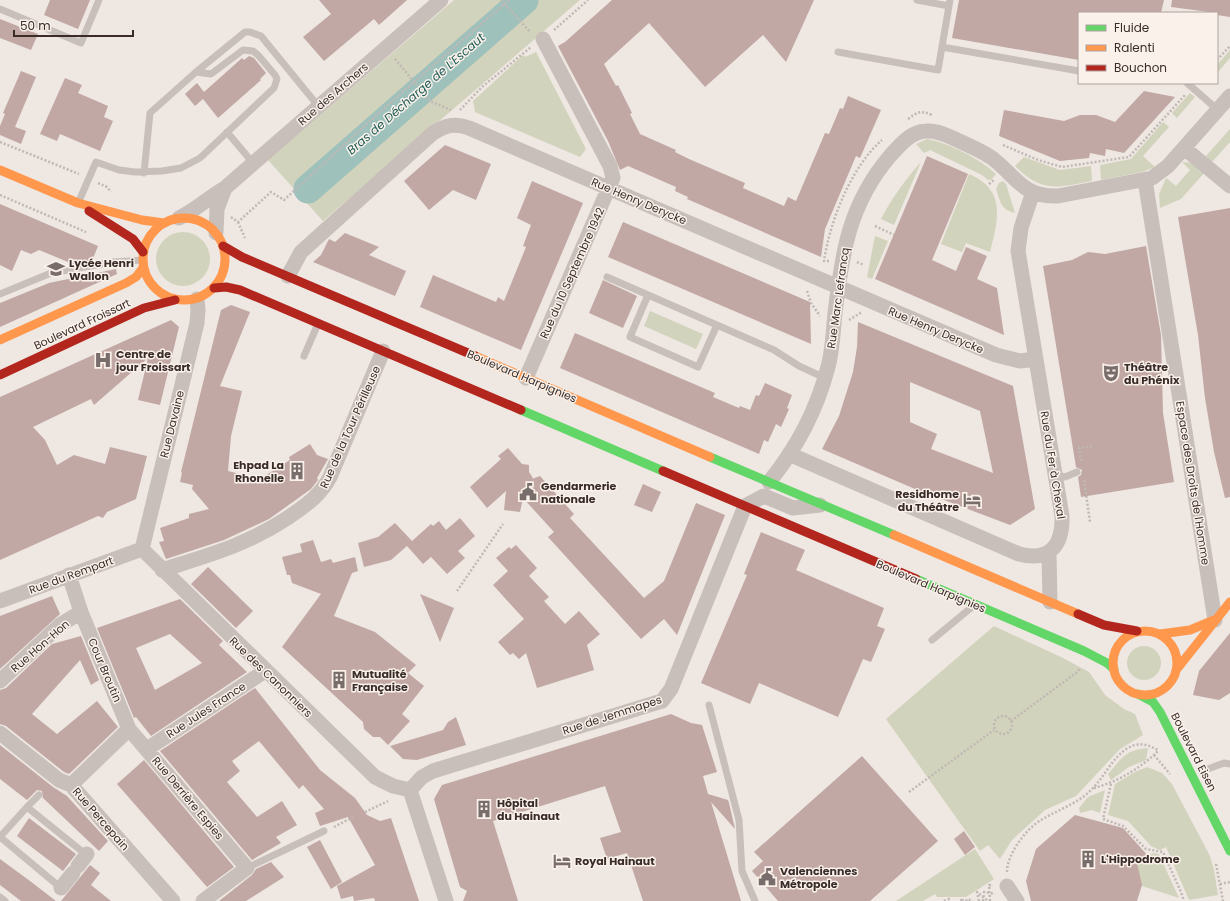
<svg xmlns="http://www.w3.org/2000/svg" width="1230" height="901" font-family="Poppins,sans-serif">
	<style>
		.green { fill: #d2d3bc }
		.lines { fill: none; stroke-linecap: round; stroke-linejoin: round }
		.river { stroke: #9ec1bc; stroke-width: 29 }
		.building { fill: #c2a8a4; fill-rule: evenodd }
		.path { stroke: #c0b8b4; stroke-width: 2.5; stroke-dasharray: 2 2; stroke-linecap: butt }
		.lane { stroke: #c8bfbb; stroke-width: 7 }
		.street { stroke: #c8bfbb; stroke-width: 15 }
		.fast { stroke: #63d668; stroke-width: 9 }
		.slow { stroke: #ff974d; stroke-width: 9 }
		.jam { stroke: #b3261e; stroke-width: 9 }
		.labels { text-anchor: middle; stroke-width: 3; stroke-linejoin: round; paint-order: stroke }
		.street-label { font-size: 11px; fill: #392c29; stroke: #faf1ea }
		.poi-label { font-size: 11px; font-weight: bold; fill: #392c29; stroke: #faf1ea; text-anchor: start }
		.water-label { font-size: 12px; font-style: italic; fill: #1d5c57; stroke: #faf1ea }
	</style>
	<rect width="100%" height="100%" fill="#eee7e2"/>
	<path class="green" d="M454,0H580L323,221L268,160Z
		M1230,50V58L1217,73V65Z
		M536,52L586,149L580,157L475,112L473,101L523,55L525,57Z
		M1190,93L1195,97L1177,118L1172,113Z
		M1163,122L1169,127L1143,156L1155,167L1142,172L1101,180L1100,165L1131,159Z
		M1230,129V142L1212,162L1206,156Z
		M927,139C949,143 980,159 996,174L991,180H988L982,175L930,150L924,153L916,144Z
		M1024,157L1060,170L1091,166L1092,181C1057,188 1042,193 1015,166Z
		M921,162L894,225L881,219C892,198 905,180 921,162Z
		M1182,162L1193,163L1205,172L1181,199L1160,208L1159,194L1166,178L1176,186L1190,170Z
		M969,174C1007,190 998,220 990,252L966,243L962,252L941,244Z
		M1003,181L1006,184L1015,213C1000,209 1001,203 996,189L999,183Z
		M156 259a27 27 0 1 1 54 0a27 27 0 1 1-54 0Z
		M875,236L888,241L872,279L867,277Z
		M650,311L703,334L696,349L644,326Z
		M994,626L1063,658L1089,672L1105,695L1124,709L1135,714L1143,735L1120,749L1076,796L1045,810L1012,840L1000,859L988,845L980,851L886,719Z
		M1127 663a17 17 0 1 1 34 0a17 17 0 1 1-34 0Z
		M1148,748L1146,760L1129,767L1111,780L1108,774C1122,758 1125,750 1148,748Z
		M1147,767L1162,773L1172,784L1210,856L1214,870L1218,895L1189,900L1166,847L1160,850L1151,846L1128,821L1108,815L1115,784L1135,772Z
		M1105,790L1100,813L1092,810L1080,813L1079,808L1088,797Z
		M975,849L994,879L966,897H937L935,894L923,901H896Z
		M1153,853L1159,854L1179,898L1139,885L1134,862Z"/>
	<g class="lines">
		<path class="river" d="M308,189L524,0"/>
	</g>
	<path class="building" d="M50,0H90L78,29L44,15Z
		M319,0H407L379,25L374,19L324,61L303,37L331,14Z
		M612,0H814L786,62L763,35L705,87L649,23L604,64L616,86L618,85L632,113L630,114L640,134L676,150L675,152L689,159L745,183L743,188L784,206L788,197L796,201L825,133L829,134L840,108L843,109L848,96L881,110L860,158L856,156L825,229L821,257L687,199L688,197L675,191L676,187L628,166L620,170L608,141L558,46L565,42Z
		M959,0H1164L1161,13H1079V60L952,38Z
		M1172,0H1230V17L1217,15V13L1171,7Z
		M0,19L38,34L31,50L0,38Z
		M249,56L254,58L266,73L260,79L261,80L218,118L203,99L195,106L185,94L197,83L204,92L242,58L244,60Z
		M21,71L36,77L15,127L26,131L21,144L0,135V126L5,114L3,113Z
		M65,78L82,85L78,93L108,106L104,117L113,121L100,151L60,134L57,141L40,134Z
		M1144,91L1175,97L1124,153L1106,149L1105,156L1090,153L1089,158L1060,161L999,136L1004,110L1064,121L1080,115H1096L1115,122Z
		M445,145L491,164L476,200L453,190L429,210L404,181Z
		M927,156L968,174L932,260L956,271L966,247L987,256L977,279L997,288L1004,335L875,279Z
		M532,181L583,203L521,350L420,307L433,275L496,302L498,297L504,301L526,247L523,246L531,225L517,218Z
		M0,204L98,246L92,261L73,264L39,250L31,254L21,250L12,271L0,265Z
		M1230,208V497L1225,498L1214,452L1205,398L1198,335L1178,217Z
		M623,222L810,302L811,344L608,257Z
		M345,233L379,247L369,255L406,271L395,296L313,262L321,255L329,239L335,242Z
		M1146,246L1161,335L1163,413L1174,482L1081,497L1078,477L1081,475L1082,470L1076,467L1043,266L1072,260L1088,252L1105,254Z
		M116,269L117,274L0,327V303L49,283Z
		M603,280L637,296L623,328L589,313Z
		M231,305L250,312L220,386L242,391L231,436L228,471L260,479L290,460L289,457L310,444L317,455L328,459L317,478L318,480L311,489L269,519L224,540L166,559L159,542L164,541L160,528L189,518V514L209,509L192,489L193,485L180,482L182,473L181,472L221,310Z
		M171,320L179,327L160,405L138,400L148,358L94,405L91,399L33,427L45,440L57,465L74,455L105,464L110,447L147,456L136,499L107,512L103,518L98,516L0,560V397Z
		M858,322L1013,386L1035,509L1010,525L915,489L822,449L839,416L853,372L857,347ZM910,382L980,411L993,473L931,449L937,434L910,422Z
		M575,333L715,393L713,397L739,408L740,406L750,410L756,395L759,396L765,383L792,395L787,408L789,409L781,427L776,424L768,442L764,440L759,454L560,368Z
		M508,448L522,464L529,465V472L533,478L532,479L540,476L574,514L570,518L644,598L664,581L696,503L725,515L677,635L664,619L641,639L548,537L554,532L523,498L520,512L504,510L506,491L487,508L470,487L501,459L498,456Z
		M643,484L661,492L652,512L634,505Z
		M460,518L475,536L458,551L465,558L447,574L431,557L423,564L407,546L391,560L364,567L358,543L378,537L395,523L412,541L431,524L433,526L439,521L446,530Z
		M761,532L805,550L796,570L884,608L877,626L885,629L871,662L863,659L838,717L759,683L750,704L701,683L747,575L744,574Z
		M313,540L321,562L331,559L333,563L355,557L358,571L352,573L334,616L375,632L416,665L408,673L424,686L402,714L410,721L388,745L380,737H373L364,729L363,722L282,647L321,594L292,583L290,575H287L282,557L302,552L300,544Z
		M516,545L537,568L529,576L549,597L544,601L565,624L579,611L600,634L587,645L594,670L537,688L526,653L519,659L513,653L510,655L498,642L524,619L493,585L508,571L496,558L509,547L511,549Z
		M208,567L253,611L236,628L191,584Z
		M420,594L454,608L440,642Z
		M52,596L60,614L0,669V616Z
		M180,599L223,641L219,645L247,672L151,736L136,717L134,718L97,628ZM170,634L202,663L155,690L136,648Z
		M1230,633V693L1219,700L1193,695L1199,671Z
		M81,636L99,680L91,685L80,660L32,714L57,734L97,701L118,727L69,774L64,772L6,726L0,724V690L6,688L52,644Z
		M255,688L320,770L355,798L367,815L380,821L391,818L419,901H375L374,898L354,901L353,896L341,899L337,886L375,865L348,817L320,826L315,813L324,809L303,785L299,789L259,741L232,761L240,771L227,782L257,817L282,801L297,825L276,837L281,843L252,860L160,751Z
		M671,714L691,723L702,725L717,772L703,776L708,794L728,800L729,803L735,829L711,802L741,901H643L627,853L607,859L600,838L621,832L605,786L493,821L518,901H463L467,891L460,887L434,799L442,785Z
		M456,717L466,745L417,760L403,759L390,746L443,730L448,722Z
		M0,745L53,787L67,796L108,841L99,851L43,798L42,791L37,790L27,800L0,779Z
		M862,756L938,841L870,901H778L752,871L763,861L754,852Z
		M144,760L234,867L207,887L117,784Z
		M1075,815L1123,828L1149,857L1137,863L1142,885L1137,901H1031L1026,881L1036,849Z
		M29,818L76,854L63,871L17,836Z
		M964,831L975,847L965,855L954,839Z
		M320,840L342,882L331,889L307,847Z
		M0,859L30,881L56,901H21L0,885Z
		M271,862L284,877L246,901H219L252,875L256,869Z
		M90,865L100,873L91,885L111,901H61Z"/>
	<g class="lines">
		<path class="path" d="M501,0L530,32
			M554,30L588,0
			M395,59L430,101L451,110
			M1217,60L1230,46
			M460,110L482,87L531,47
			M908,119C917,112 921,110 932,115
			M0,142L79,174
			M1003,145L1038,160L1062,167L1129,157L1185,95
			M98,183L107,187L111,192
			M989,184L995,179
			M0,195L86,232
			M231,217L238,222L271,192L284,200L391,102L509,0
			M238,222L245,238
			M875,226L894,235
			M829,261H824C830,221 851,167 882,140
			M857,262L864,265
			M807,291L811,303L820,316
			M849,320L862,312
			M1081,461L1079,448L1093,446
			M1084,480L1090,522
			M457,591L503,524
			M994 725a9 9 0 1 1 18 0a9 9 0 1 1-18 0Z
			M1011,721L1076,673L1081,668
			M1154,755L1170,774
			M1111,784L1103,819L1123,826L1146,849L1163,852L1181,892L1184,901
			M1094,788C1117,782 1141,768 1158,751
			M909,792L994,730
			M365,812L388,801
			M334,827L353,817
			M1216,864L1223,901
			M1007,872C1007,854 1027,828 1041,820C1059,809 1078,804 1093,788C1106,775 1116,750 1135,745C1144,743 1150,746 1158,750
			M1220,884L1230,882
			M944,901L949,899L950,901
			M961,901L962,898L963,901
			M966,901L967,899L973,901
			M979,901L977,892L988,901
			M983,901L984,892L995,894
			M990,901L989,885L993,886"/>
		<path class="lane" d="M917,0L949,6
			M0,9L81,43L99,0
			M942,47L1079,71
			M838,52L938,70L950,0
			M196,72L245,32H250L261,36L319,107
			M1187,83L1218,110
			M227,132L253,163
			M79,201L96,162L119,170L135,172L162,171L181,168L200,158L274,88L277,79L275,75L258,55L253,51L243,50L211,74L196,72L150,113L144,173
			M607,277L774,350L799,366L825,378
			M0,294L51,273L113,262L142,260
			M648,295L630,337L698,367L717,325
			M304,356L317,326
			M1055,475L1065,477L1077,472
			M932,640L972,607
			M709,705L739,820L742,871L755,901
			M1205,770L1224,763L1230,764
			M27,807L39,795
			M0,837L27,807L84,853
			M0,837L61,888
			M247,868L324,831
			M0,897L5,901"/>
		<path class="street" d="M1184,148L1230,186
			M1145,180L1215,620
			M179,218C196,210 209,197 225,188L441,0
			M216,233L217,209L225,188
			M288,276L301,252L433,133C446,125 454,123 469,128L996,355L1020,361L1035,359
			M526,378L613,178L610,166L543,39
			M789,454L1019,554C1049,562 1063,546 1062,516L1018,251L1021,228L1033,192
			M769,482C796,449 817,409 828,367C833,349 833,331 835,313C842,253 849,204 890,156C900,145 910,132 926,131C937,130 945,135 955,139C967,145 981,150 992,158C1017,177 1022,197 1058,196L1152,178L1168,166L1230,96
			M142,549L375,777L393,786L410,790
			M142,549L197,323L198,310L197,299
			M1049,552L1050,602
			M162,570C209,555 247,545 289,517C306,505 320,496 330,477L383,351
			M69,575L81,612L129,729L247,868L203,901
			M0,601L142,549
			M0,681L60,625L81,612
			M0,733L59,780L71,785L173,901
			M147,749L265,671
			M71,785L129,729
			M410,790L422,777L433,771L662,701L671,689L745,506L764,496L793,508L820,505
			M410,790L446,901
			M78,866L87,854
			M1007,886L1017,901
			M61,888L73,873"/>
		<path class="fast" d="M521,410L663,471
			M710,457L894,535
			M916,579L1084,651L1107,663L1114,669
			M1138,694L1153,702L1160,712L1230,851"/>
		<path class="slow" d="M0,170L78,203L142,220L164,223
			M143 259a41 41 0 1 1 82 0a41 41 0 1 1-82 0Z
			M0,340L126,283L136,277L143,268
			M475,356L710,457
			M894,535L1078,614
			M1113 663a32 32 0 1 1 64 0a32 32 0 1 1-64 0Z
			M1160,634L1190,630L1214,620
			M1177,669L1230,602"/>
		<path class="jam" d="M89,211L133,239L143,252
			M223,246L242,257L475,356
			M214,288L226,287L240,290L521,410
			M0,375L144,308L175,300
			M663,471L916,579
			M1078,614L1104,625L1137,631"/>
	</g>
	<defs>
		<g id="school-bare" transform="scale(1.38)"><path d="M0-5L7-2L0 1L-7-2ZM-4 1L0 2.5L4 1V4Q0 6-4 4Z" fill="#786d6a" stroke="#faf1ea" stroke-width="2.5" paint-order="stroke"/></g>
		<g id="hospital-bare" transform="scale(1.38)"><path d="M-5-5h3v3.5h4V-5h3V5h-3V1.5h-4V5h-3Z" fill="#786d6a" stroke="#faf1ea" stroke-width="2.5" paint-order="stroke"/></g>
		<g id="theatre-bare" transform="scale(1.38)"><path d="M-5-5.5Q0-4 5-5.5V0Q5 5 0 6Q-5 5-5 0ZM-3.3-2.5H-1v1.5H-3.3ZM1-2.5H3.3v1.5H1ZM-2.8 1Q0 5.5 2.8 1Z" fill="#786d6a" stroke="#faf1ea" stroke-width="2.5" paint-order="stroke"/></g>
		<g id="building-bare" transform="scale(1.38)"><path d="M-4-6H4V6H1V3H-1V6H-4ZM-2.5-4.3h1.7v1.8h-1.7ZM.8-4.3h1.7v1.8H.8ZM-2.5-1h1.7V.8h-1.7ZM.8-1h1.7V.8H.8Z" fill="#786d6a" stroke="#faf1ea" stroke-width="2.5" paint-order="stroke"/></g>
		<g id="civic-bare" transform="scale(1.38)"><path d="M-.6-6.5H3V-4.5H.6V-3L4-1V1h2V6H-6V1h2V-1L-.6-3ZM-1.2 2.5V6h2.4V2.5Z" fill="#786d6a" stroke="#faf1ea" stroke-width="2.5" paint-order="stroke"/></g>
		<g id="hotel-bare" transform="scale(1.38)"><path d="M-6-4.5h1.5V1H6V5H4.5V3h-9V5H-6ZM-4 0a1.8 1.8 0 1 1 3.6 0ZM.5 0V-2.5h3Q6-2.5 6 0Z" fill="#786d6a" stroke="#faf1ea" stroke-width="2.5" paint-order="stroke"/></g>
	</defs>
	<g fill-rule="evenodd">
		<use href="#school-bare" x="56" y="269"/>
		<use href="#hospital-bare" x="103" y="360"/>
		<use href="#theatre-bare" x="1111" y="373"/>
		<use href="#building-bare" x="297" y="471"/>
		<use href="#civic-bare" x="528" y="492"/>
		<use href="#hotel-bare" x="972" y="500"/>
		<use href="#building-bare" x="339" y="680"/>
		<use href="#building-bare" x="484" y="809"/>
		<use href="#building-bare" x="1088" y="859"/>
		<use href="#hotel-bare" x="562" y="861"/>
		<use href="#civic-bare" x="767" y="877"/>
	</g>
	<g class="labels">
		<g class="street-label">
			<text transform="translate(333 94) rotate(-41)" y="4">Rue des Archers</text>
			<text transform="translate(639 201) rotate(23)" y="4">Rue Henry Derycke</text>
			<text transform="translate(572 273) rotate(-66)" y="4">Rue du 10 Septembre 1942</text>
			<text transform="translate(838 298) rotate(-82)" y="4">Rue Marc Lefrancq</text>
			<text transform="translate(82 324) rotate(-25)" y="4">Boulevard Froissart</text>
			<text transform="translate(936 330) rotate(23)" y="4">Rue Henry Derycke</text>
			<text transform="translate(522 376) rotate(23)" y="4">Boulevard Harpignies</text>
			<text transform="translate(172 424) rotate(-76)" y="4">Rue Davaine</text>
			<text transform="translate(350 427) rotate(-66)" y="4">Rue de la Tour Périlleuse</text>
			<text transform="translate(1053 465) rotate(81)" y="4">Rue du Fer à Cheval</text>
			<text transform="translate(1193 483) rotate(81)" y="4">Espace des Droits de l'Homme</text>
			<text transform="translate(71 575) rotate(-20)" y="4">Rue du Rempart</text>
			<text transform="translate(931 586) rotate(23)" y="4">Boulevard Harpignies</text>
			<text transform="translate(40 646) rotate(-41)" y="4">Rue Hon-Hon</text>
			<text transform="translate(105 670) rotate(67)" y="4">Cour Broutin</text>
			<text transform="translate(271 677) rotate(44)" y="4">Rue des Canonniers</text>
			<text transform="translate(206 710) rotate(-33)" y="4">Rue Jules France</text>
			<text transform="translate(612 715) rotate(-18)" y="4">Rue de Jemmapes</text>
			<text transform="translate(1194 752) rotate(63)" y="4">Boulevard Eisen</text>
			<text transform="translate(188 798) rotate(50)" y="4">Rue Derrière Espies</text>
			<text transform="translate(101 819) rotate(49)" y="4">Rue Percepain</text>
		</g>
		<g class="poi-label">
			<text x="69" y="267">Lycée Henri<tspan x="69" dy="13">Wallon</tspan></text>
			<text x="116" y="358">Centre de<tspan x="116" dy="13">jour Froissart</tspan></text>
			<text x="1124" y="371">Théâtre<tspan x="1124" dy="13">du Phénix</tspan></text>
			<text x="284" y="469" text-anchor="end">Ehpad La<tspan x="284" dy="13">Rhonelle</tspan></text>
			<text x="541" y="490">Gendarmerie<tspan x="541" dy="13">nationale</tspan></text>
			<text x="959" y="498" text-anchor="end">Residhome<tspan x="959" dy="13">du Théâtre</tspan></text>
			<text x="352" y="678">Mutualité<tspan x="352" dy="13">Française</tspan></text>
			<text x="497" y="807">Hôpital<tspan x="497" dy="13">du Hainaut</tspan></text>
			<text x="1101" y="863">L'Hippodrome</text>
			<text x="575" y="865">Royal Hainaut</text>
			<text x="780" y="875">Valenciennes<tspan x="780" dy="13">Métropole</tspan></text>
		</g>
		<g class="water-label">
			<text transform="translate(416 94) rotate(-41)" y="4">Bras de Décharge de L'Escaut</text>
		</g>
	</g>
	<rect x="1078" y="12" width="140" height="72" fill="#faf1ea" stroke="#ada29d"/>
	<rect x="1086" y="25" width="20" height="6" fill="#63d668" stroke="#ada29d"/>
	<text x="1114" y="32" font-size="12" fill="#392c29">Fluide</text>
	<rect x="1086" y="45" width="20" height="6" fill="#ff974d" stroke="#ada29d"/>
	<text x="1114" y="52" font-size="12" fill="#392c29">Ralenti</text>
	<rect x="1086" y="65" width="20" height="6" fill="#b3261e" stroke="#ada29d"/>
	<text x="1114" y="72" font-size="12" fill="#392c29">Bouchon</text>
	<path d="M14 30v6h119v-6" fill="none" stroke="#392c29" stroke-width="2"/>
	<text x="20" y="30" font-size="12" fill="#392c29" stroke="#faf1ea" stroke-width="3" paint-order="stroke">50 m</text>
</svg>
